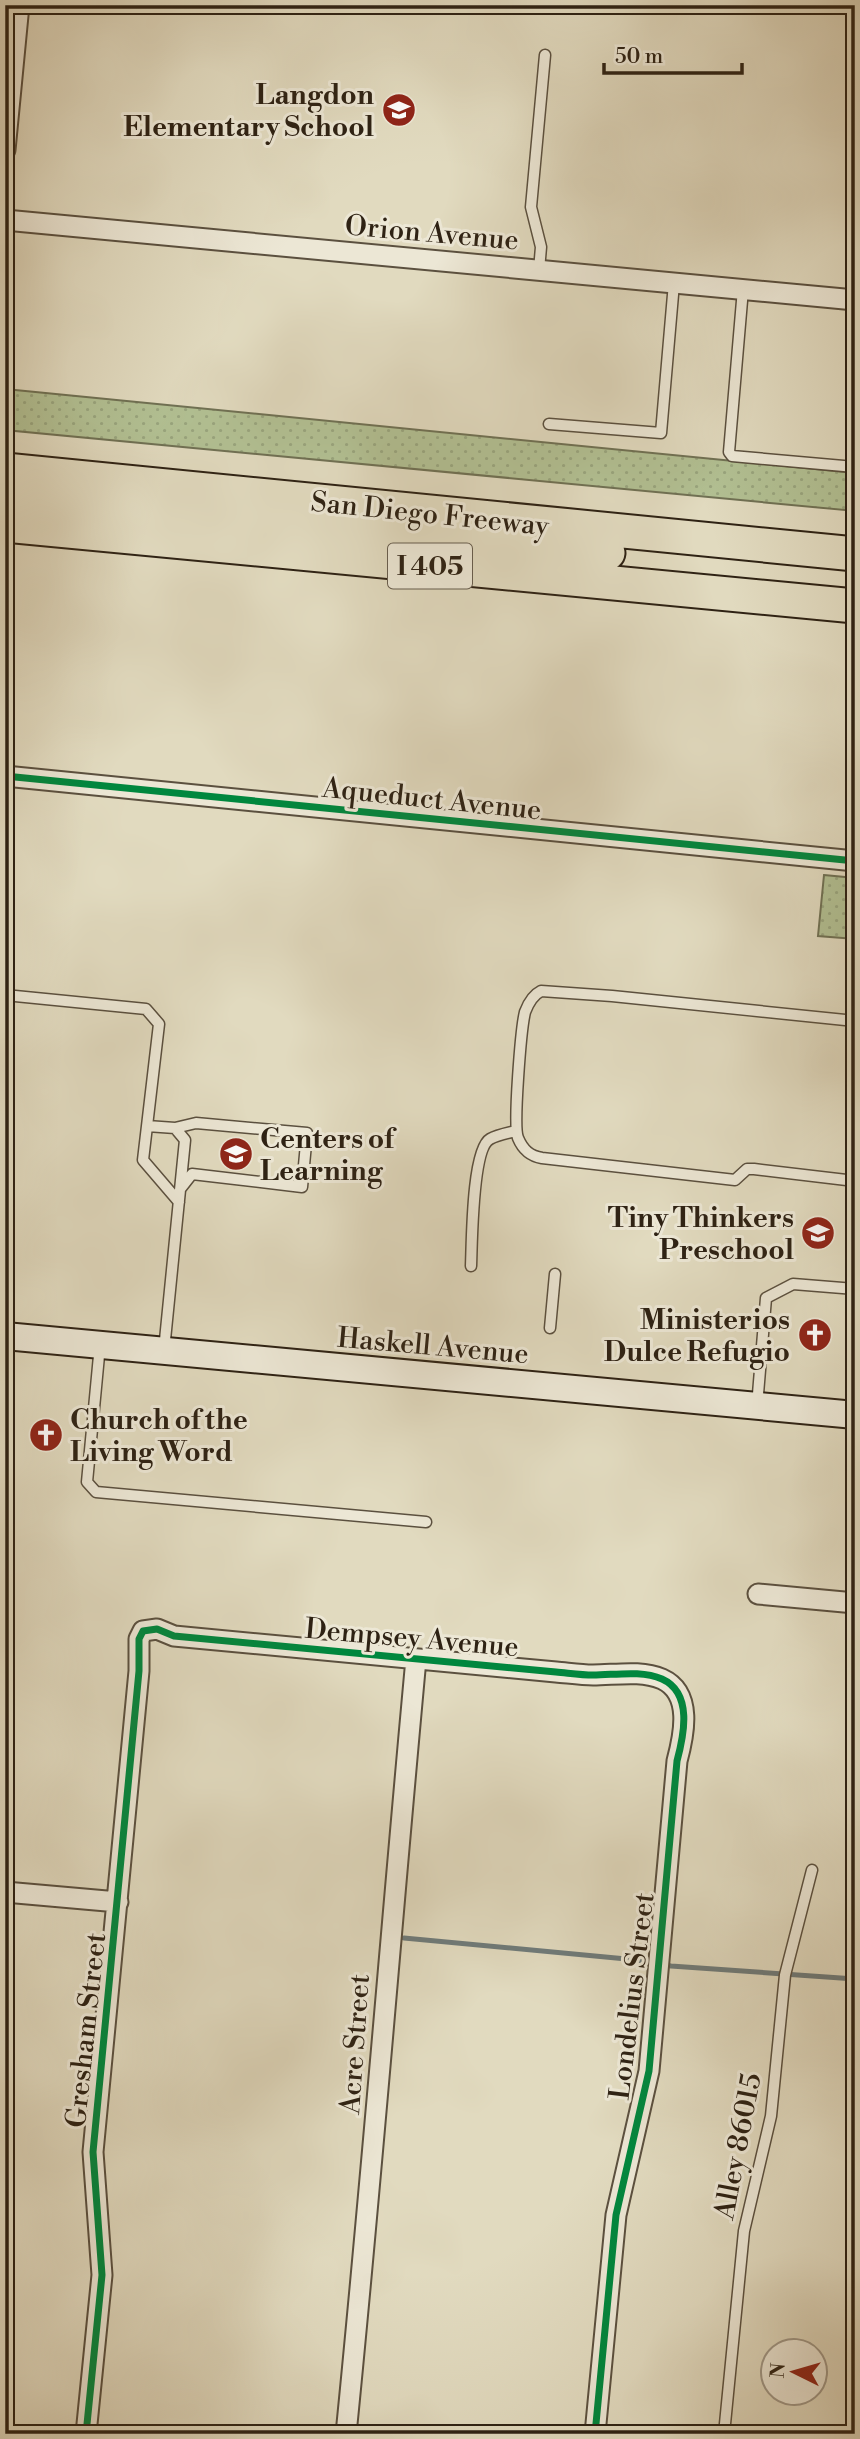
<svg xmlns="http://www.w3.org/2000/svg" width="860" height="2439" font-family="'Libre Bodoni',serif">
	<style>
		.grass { fill: url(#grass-dots); stroke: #707154; stroke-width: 2 }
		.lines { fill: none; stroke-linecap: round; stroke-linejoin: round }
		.stream { stroke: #6f7b7a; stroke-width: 5 }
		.service-casing { stroke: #5b503f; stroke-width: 13 }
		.minor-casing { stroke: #5b503f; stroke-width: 23 }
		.secondary-casing { stroke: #2e2214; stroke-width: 30 }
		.motorway-casing { stroke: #2e2214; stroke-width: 37 }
		.service { stroke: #ece7d5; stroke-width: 10 }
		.minor { stroke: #ece7d5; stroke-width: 19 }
		.secondary { stroke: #ece7d5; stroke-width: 26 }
		.motorway { stroke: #e1dabf; stroke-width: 33 }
		.cycleway-casing { stroke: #ece7d5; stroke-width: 11 }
		.cycleway { stroke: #00873e; stroke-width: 7 }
		.labels { text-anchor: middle; stroke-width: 6; stroke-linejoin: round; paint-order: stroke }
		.shield { fill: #ece7d5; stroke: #675d4e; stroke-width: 2 }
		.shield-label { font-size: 26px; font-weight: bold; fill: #2e2214 }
		.poi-label { font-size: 28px; font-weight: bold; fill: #2e2214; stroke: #ece7d5; text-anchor: end }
		.street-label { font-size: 28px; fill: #2e2214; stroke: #ece7d5 }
	</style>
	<defs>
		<pattern id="grass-dots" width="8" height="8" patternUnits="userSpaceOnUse" patternTransform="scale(1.75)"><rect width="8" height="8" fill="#b2c093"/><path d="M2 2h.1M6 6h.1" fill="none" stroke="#99a57e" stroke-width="1.8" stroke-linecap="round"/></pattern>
	</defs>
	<rect width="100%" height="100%" fill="#e1dabf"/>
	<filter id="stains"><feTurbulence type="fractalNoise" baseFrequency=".00286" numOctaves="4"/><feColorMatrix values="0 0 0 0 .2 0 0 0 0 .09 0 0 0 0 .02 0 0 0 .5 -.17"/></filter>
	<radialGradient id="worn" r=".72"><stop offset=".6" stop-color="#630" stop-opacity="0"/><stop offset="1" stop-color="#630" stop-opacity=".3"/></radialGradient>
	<path class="grass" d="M5,389L855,473V511L5,430Z
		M824,875L855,878V939L818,936Z"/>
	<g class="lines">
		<path class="stream" d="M404,1938L637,1960L671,1966L855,1979"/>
		<g class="service-casing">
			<path id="service" d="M539,270L541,247L531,207L545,55
				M743,289L729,452L732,456L855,467
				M549,424L661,433L674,283
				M5,995L146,1009L159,1024L147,1126L175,1128L185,1140L164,1350
				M855,1021L612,996L541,991C533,995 528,1004 525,1012C521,1028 513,1126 518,1138C523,1150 530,1156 542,1158L735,1180L747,1169H754L855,1181
				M147,1126L143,1160L179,1202
				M175,1128L196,1123L307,1133L302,1187L192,1174L181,1188
				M471,1266C472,1243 472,1149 490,1139C497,1135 508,1133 516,1131
				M550,1328L555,1274
				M100,1345L87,1482L96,1492L426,1522
				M757,1406L766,1298L793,1284L855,1289
				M724,2434L744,2231L771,2116L785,1975L812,1870"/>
		</g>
		<g class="minor-casing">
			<path id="minor" d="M5,150L19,5
				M5,220L855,300
				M5,776L855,861
				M758,1594L855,1603
				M5,1892L118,1902
				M86,2434L102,2275L93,2152L139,1671V1639L143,1631L157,1629L174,1636C301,1648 428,1660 556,1672C568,1673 581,1675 593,1675C615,1675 641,1670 662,1679C693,1693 684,1735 677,1761L649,2071L616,2215L595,2434
				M346,2434C372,2176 392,1917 416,1659"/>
		</g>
		<g class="secondary-casing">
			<path id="secondary" d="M5,1336L855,1415"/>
		</g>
		<g class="motorway-casing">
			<path id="motorway" d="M5,470L855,554
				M5,494L608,553
				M5,525L855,606"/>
		</g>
		<use href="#service" class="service"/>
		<use href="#minor" class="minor"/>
		<use href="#secondary" class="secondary"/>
		<use href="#motorway" class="motorway"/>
		<g class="cycleway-casing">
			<path id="cycleway" d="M5,776L855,861
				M86,2434L102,2275L93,2152L139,1671V1639L143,1631L157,1629L174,1636C301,1648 428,1660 556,1672C568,1673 581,1675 593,1675C615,1675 641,1670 662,1679C693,1693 684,1735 677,1761L649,2071L616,2215L595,2434"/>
		</g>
		<use href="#cycleway" class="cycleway"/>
	</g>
	<defs>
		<g id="school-disc" transform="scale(1.75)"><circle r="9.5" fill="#8f2418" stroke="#ece7d5"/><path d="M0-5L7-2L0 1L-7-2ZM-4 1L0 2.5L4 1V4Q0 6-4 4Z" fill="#fff"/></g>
		<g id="church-disc" transform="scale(1.75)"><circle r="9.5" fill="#8f2418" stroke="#ece7d5"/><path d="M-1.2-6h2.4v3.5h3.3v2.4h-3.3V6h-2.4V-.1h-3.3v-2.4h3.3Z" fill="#fff"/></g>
	</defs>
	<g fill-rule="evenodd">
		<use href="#school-disc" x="399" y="110"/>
		<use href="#school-disc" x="236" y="1154"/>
		<use href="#school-disc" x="818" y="1233"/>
		<use href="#church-disc" x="815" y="1335"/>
		<use href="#church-disc" x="46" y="1435"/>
	</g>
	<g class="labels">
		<rect class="shield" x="388" y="543.5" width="84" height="45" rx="5"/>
		<g class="shield-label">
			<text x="430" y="575">I 405</text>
		</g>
		<g class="poi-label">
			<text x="374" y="104">Langdon<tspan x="374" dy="32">Elementary School</tspan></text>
			<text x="260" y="1148" text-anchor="start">Centers of<tspan x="260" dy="32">Learning</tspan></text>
			<text x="794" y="1227">Tiny Thinkers<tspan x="794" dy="32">Preschool</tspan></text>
			<text x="790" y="1329">Ministerios<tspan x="790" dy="32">Dulce Refugio</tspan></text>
			<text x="70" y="1429" text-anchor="start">Church of the<tspan x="70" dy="32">Living Word</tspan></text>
		</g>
		<g class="street-label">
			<text transform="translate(432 232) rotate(5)" y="10">Orion Avenue</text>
			<text transform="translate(430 513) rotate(6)" y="10">San Diego Freeway</text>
			<text transform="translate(432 798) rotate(6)" y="10">Aqueduct Avenue</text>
			<text transform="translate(433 1345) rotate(5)" y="10">Haskell Avenue</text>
			<text transform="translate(412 1637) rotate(5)" y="10">Dempsey Avenue</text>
			<text transform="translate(631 1996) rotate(-83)" y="10">Londelius Street</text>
			<text transform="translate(85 2030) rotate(-84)" y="10">Gresham Street</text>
			<text transform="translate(354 2044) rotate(-86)" y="10">Acre Street</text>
			<text transform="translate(737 2146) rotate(-79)" y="10">Alley 86015</text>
		</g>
	</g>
	<rect width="860" height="2439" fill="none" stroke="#e1dabf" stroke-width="28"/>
	<rect x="7" y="7" width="846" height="2425" fill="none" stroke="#2e2214" stroke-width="3.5"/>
	<rect x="14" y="14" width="832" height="2411" fill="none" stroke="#2e2214" stroke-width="2"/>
	<g transform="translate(794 2372) rotate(275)"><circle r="33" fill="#ece7d5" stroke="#a09888" stroke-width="2"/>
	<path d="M0-5L12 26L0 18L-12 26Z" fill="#8f2418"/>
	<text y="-10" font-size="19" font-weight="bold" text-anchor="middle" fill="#2e2214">N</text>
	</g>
	<path d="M604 63v10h138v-10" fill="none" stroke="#2e2214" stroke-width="3.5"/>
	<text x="615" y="63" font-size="21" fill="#2e2214" stroke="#ece7d5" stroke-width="5" paint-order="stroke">50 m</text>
	<rect width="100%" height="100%" filter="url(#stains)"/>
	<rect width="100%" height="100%" fill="url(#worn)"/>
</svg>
